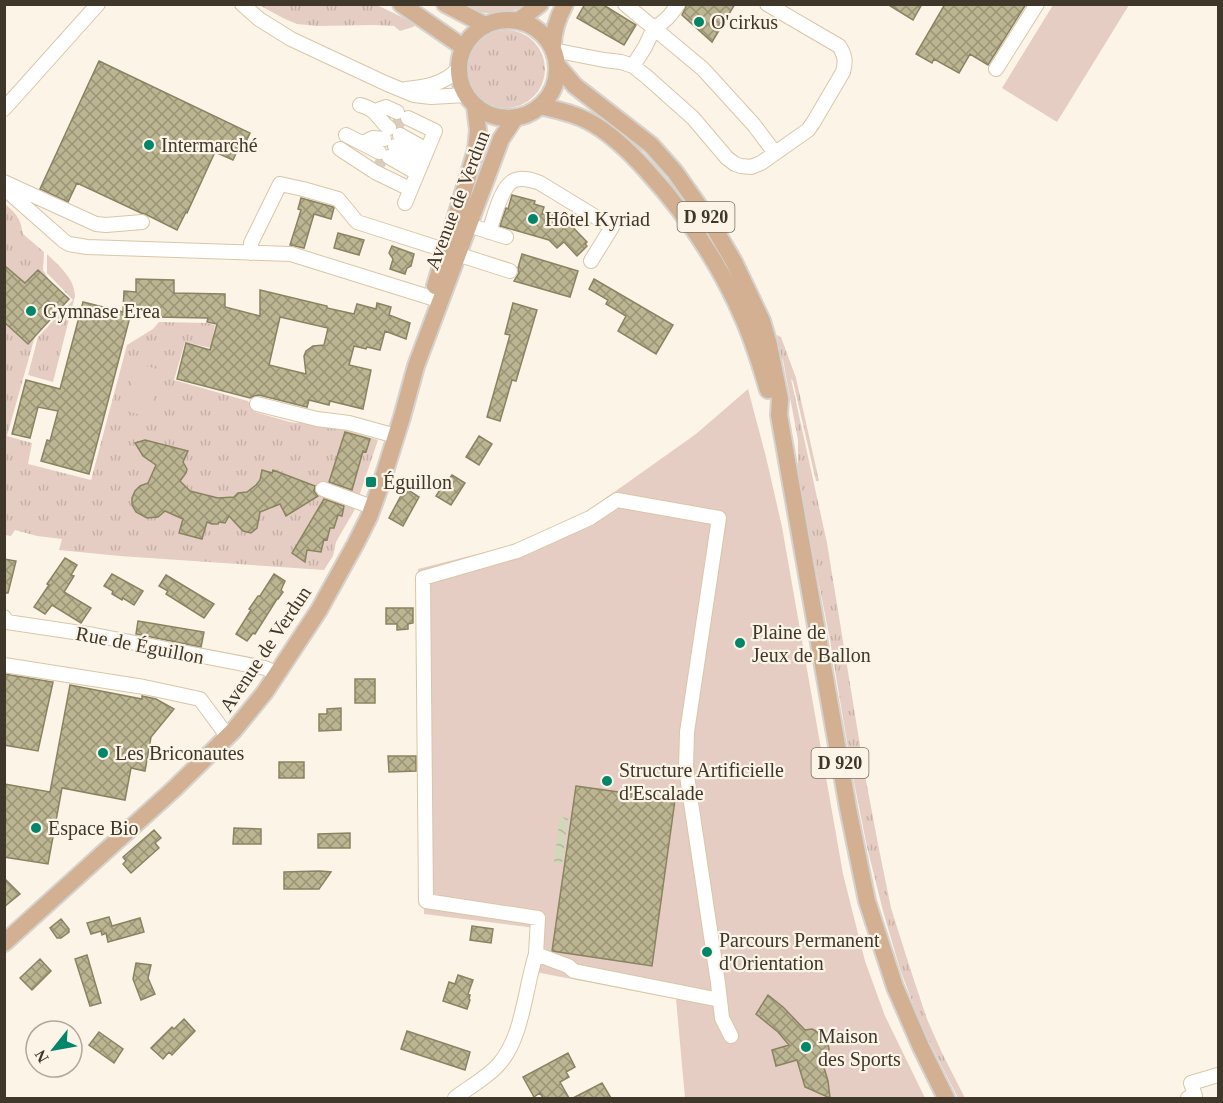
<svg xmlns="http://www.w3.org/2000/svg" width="1223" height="1103" font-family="'Times New Roman',serif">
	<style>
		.grass { fill: url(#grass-tufts) }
		.park { fill: #e5cdc3 }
		.water { fill: url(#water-waves) }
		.building { fill: url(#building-cross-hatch); stroke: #8a8361; stroke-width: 1.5; fill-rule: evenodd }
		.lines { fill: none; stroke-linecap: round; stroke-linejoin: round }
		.minor-tunnel { stroke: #d6cec1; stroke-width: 14; stroke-dasharray: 14 7; stroke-linecap: butt }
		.minor-casing { stroke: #dac6a6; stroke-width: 16 }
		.major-casing { stroke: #d5d3d0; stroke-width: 20 }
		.minor { stroke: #fff; stroke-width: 14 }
		.major { stroke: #d2b091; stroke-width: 16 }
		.poi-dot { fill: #018669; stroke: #fcf4e7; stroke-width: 2 }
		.labels { text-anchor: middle; stroke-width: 4.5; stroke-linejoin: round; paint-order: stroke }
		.shield { fill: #fcf4e7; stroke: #787062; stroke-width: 1.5 }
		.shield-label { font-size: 18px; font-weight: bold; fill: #3f3729 }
		.poi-label { font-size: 20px; fill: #3f3729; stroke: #fcf4e7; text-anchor: start }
		.street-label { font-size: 20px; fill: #3f3729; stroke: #fcf4e7 }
	</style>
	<defs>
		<pattern id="grass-tufts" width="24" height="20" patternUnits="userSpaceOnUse" patternTransform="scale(1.5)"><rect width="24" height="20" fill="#e5cdc3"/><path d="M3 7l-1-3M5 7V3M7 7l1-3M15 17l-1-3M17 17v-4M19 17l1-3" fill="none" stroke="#c6b1a8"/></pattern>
		<pattern id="water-waves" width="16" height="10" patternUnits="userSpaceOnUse" patternTransform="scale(1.5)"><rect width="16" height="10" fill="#d1d7b8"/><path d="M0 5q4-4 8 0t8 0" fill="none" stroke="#b4b99e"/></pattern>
		<pattern id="building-cross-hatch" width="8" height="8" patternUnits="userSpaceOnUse" patternTransform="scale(1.5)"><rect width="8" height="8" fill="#bcb592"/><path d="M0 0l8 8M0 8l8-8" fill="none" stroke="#9a9477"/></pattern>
	</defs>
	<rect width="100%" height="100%" fill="#fcf4e7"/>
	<path class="grass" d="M259,5H377L416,24L413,27L400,31L394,26L374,25L317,26L297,24L285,19Z
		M467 69a39 39 0 1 1 78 0a39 39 0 1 1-78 0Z
		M4,203C17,215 20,217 23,234L44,252L43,270L49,280L38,270L25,283L5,265Z
		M47,254C59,266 74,277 75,296L53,382L28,375L38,337L73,300L47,273Z
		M4,322L27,344L35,336L7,436L32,443L28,464L91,480L127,345L153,329L159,322L207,323L215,325L212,340L229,345L241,355L185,342L174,380L248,401L255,412L290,422L297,423L305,420L332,426L378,440L354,511L340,535L336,542L333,556L324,570L120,556L59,550L62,539L37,536L15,530L11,536L5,535Z
		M777,335L781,337L796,378L819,481H816L793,381L791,379L827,543L864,770L878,844L891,908L909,965L927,1019L942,1053L965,1098H958L921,1025L900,969L883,911L867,847L852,772L830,640L798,477V440L783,360L777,351L774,343L778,342Z"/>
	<path class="park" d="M460,5H526C515,12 491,15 478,12C472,11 465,7 460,5Z
		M1053,5H1129L1057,122L1002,88Z
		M137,364L161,370L148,417L124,410Z
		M748,389L766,457L782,527L843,874L865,961L885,1016L925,1098H685L676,999L530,971L535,928L424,914L418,569L529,541L582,515L696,434Z"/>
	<path class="water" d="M560,817L568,818L562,864L554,863Z"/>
	<path class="building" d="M585,4H602L636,25L624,45L577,18Z
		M687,4H735L712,42L682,15Z
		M887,4H922L913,20Z
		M945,4H1026L988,65L970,54L959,73L934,59L932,63L916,54Z
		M99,61L250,133L242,150L238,149L233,160L215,152L187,213L186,212L177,230L145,214L141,213L77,183L68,202L40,189Z
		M512,195L535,201L534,204L544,207L542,214L558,212L587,242L585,244L587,246L577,256L564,242L557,248L549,240L500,226L506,208L508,209Z
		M301,198L333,207L334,208L331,219L314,214L304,248L290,245L301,210L298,209Z
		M338,233L364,240L359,255L334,248Z
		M392,246L414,254L411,266L407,268L405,274L390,269L393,259L389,253Z
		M522,254L578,271L570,297L514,281L519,273L518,268Z
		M4,265L25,283L38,270L69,299L28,344L4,322Z
		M136,279L174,280V293L225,294V307L260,316V290L327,306V308L354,314L357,304L376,309L377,303L391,307L389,315L410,323L406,339L385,331L380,350L367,347L366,349L354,346L349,365L371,370L363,409L330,401L329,405L309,400L307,407L259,395L254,396L250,398L177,379L186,343L210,350L217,324L207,322L208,318L155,317V314L132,309L89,474L41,461L47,440L50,441L58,411L38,407L30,438L12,434L26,380L60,389L83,302L123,312L124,291L136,292ZM280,317L328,328L324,345L313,346L306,351L304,356L306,374L269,365Z
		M594,279L673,325L656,354L618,331L626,316L606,304L608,300L589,289Z
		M513,303L537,310L516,381L512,380L500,421L487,417L510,335L505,334Z
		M345,432L370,439L366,452L363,451L352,490L329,482Z
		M479,436L492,444L479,465L466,457Z
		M145,440L188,451L183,462L187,469L186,473L180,481L190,491L218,498L234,497L238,493L247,492L256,485L260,480L262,470L272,473L273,470L315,486L314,491L318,496L286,516L280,504L260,512L257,528L251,533L243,531L229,516L225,523L219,522L218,524H212L207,522L202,539L179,533L183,519L165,511L158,517L147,518L136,512L132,505V498L135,491L140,486L148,483L156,465L143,456L135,443Z
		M452,475L465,483L451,505L436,496L445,482L446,483Z
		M405,488L419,497L403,526L389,518Z
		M324,499L344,506L342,516L338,515L334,528H330L327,540L324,539L321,552L307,550L305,562L292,553Z
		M65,558L77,565L71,575L74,576L64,592L91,608L81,623L52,605L45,614L34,607L49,585L47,584Z
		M4,559L16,561L8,593H4Z
		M112,574L143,591L134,605L123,598L122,600L112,594L113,591L104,586Z
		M274,574L285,581L281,590L283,592L278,599H277L255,634L253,633L247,641L236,634L251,610L249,609L258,596H260Z
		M166,575L214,604L204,618L166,594L168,591L159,586Z
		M386,608H413V623L408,624V629L397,630V624H386Z
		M138,621L204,632L201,647L136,634Z
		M4,674L53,682L38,751L4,745Z
		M355,679H375V703H355Z
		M70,685L142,699V696L156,699L174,709L151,737L145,771L131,768L125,800L62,788L48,864L4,857V828L6,819H4V784L50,792Z
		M341,708V730L319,731V714H327V709Z
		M388,756H416V771L389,772Z
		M279,762H304V778H279Z
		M576,786L675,800L652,966L552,951Z
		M234,828L261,829V844H233Z
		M154,830L161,838L155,843L159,848L131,873L123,864L126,861L123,857Z
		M350,833V848H318V834Z
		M320,871L331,872L319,889H284V872Z
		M4,878L20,894L4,907Z
		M109,917L112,926L140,918L144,932L108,942L106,933L102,935L101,931L91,934L87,923Z
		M61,919L69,929V932L61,938H57L50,928Z
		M472,926L493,929L491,943L470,940Z
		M87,955L101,1003L90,1006L75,959Z
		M40,959L51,971L32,990L20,978Z
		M136,963L151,965L148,978L155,994L141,1000L133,979Z
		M458,975L473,980L468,994L470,995L469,999L470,1000L467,1009L443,1001L449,982L455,984Z
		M768,995L783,1007L805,1030L812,1029L816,1031L823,1035L827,1040L829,1049L827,1057L822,1061L828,1081L830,1098L805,1087L797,1060L776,1066L772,1050L789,1045L778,1032L756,1014Z
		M184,1019L195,1031L172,1055L169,1052L163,1059L151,1048L172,1027L174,1029Z
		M407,1031L470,1052L465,1070L401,1049Z
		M99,1032L123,1049L114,1063L89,1045Z
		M568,1053L575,1067L566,1072L569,1077L560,1082L569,1098H543L540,1093L534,1097L523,1077Z
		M602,1083L611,1098H573Z"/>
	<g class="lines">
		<path class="minor-tunnel" d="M394,118L405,125
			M375,161L385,166"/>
		<g class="minor-casing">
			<path id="minor" d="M242,4L259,19L291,39L385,83L414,95L431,97L466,95
				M625,4L703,69L754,125L775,153
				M553,50L604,60L621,62L633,66L647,77L693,118L727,158L735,164L741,166L751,167L761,163L808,130L813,123L843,72C846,61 845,55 839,46L767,4
				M633,66L645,47L654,28C665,22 671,15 678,4
				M996,69L1037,4
				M406,89C426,87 444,84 458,69
				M360,105C379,110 376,118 389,128
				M4,109L98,4
				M375,111L386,107L397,112
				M346,135L379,152
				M400,135L427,150
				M363,143L373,138L384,139
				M395,146L422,163
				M340,149L372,170
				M389,157L417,173
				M375,172L410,189
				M4,182L96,224L106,225L142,222
				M4,188L64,241L69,244L87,247L291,254L432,298
				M405,203L435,131L408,118
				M459,222L506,237
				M489,232C494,218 501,185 515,180C523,177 532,180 540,183L612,227L591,261
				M251,253V243L280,184L303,189L338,199L357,222L510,271
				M257,404L317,419L349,423L396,436
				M323,489L372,507
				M4,617L7,622L94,635L265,668L278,674
				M4,665L144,687L200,699L228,737
				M720,1000L574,971L568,966L536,954L538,918L426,901L423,578L517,551L590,518L617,500L719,518L687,732L686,769L718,983L722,1018L731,1036
				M455,1098C469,1087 487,1078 499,1064C523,1037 525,988 536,954
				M1188,1098L1195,1096L1191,1083L1218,1075"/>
		</g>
		<g class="major-casing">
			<path id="major" d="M401,4L463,47
				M445,4L485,25
				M459 69a49 49 0 1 1 98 0a49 49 0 1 1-98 0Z
				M518,21L540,4
				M553,50C552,33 557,19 565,4
				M557,65L575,86L651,145L675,172L713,226L734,262L762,321L769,345L780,399L779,415L848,808L867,901L895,987L921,1047L946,1098
				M540,106C557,110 573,113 588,121C611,133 630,152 647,171C687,215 721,266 744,320C754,343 761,366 768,390
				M435,286L476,150L478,130L475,106
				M4,943L174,789L234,730L265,692L319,610L356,543L369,517L381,484L402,417L416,366L501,139L515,118"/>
		</g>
		<use href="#minor" class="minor"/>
		<use href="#major" class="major"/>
	</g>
	<g class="poi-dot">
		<circle cx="699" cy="22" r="6"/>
		<circle cx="149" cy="145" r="6"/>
		<circle cx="533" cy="219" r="6"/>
		<circle cx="31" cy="311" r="6"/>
		<rect x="365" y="476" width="12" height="12" rx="3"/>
		<circle cx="740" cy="643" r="6"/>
		<circle cx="103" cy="753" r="6"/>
		<circle cx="607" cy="781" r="6"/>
		<circle cx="36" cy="828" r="6"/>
		<circle cx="707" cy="952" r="6"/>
		<circle cx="806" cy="1047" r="6"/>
	</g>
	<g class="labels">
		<g class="shield">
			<rect x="677.5" y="202" width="57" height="30" rx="4.5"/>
			<rect x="811.5" y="748" width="57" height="30" rx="4.5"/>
		</g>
		<g class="shield-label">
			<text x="706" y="223">D 920</text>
			<text x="840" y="769">D 920</text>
		</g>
		<g class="poi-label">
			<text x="711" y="29">O'cirkus</text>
			<text x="161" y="152">Intermarché</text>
			<text x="545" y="226">Hôtel Kyriad</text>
			<text x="43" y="318">Gymnase Erea</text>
			<text x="383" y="489">Éguillon</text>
			<text x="752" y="639">Plaine de<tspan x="752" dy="23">Jeux de Ballon</tspan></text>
			<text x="115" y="760">Les Briconautes</text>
			<text x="619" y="777">Structure Artificielle<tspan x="619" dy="23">d'Escalade</tspan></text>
			<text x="48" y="835">Espace Bio</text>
			<text x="719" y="947">Parcours Permanent<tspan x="719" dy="23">d'Orientation</tspan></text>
			<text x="818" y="1043">Maison<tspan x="818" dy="23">des Sports</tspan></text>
		</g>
		<g class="street-label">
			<text transform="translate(457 200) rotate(-69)" y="7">Avenue de Verdun</text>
			<text transform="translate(140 645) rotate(11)" y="7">Rue de Éguillon</text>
			<text transform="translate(265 649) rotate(-56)" y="7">Avenue de Verdun</text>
		</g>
	</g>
	<rect width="1223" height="1103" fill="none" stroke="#3f3729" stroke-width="12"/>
	<g transform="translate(54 1049) rotate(239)"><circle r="28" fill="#fcf4e7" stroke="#b0a89b" stroke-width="1.5"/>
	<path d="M0-4.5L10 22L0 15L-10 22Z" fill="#018669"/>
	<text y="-9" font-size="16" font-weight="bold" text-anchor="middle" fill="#3f3729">N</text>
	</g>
</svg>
